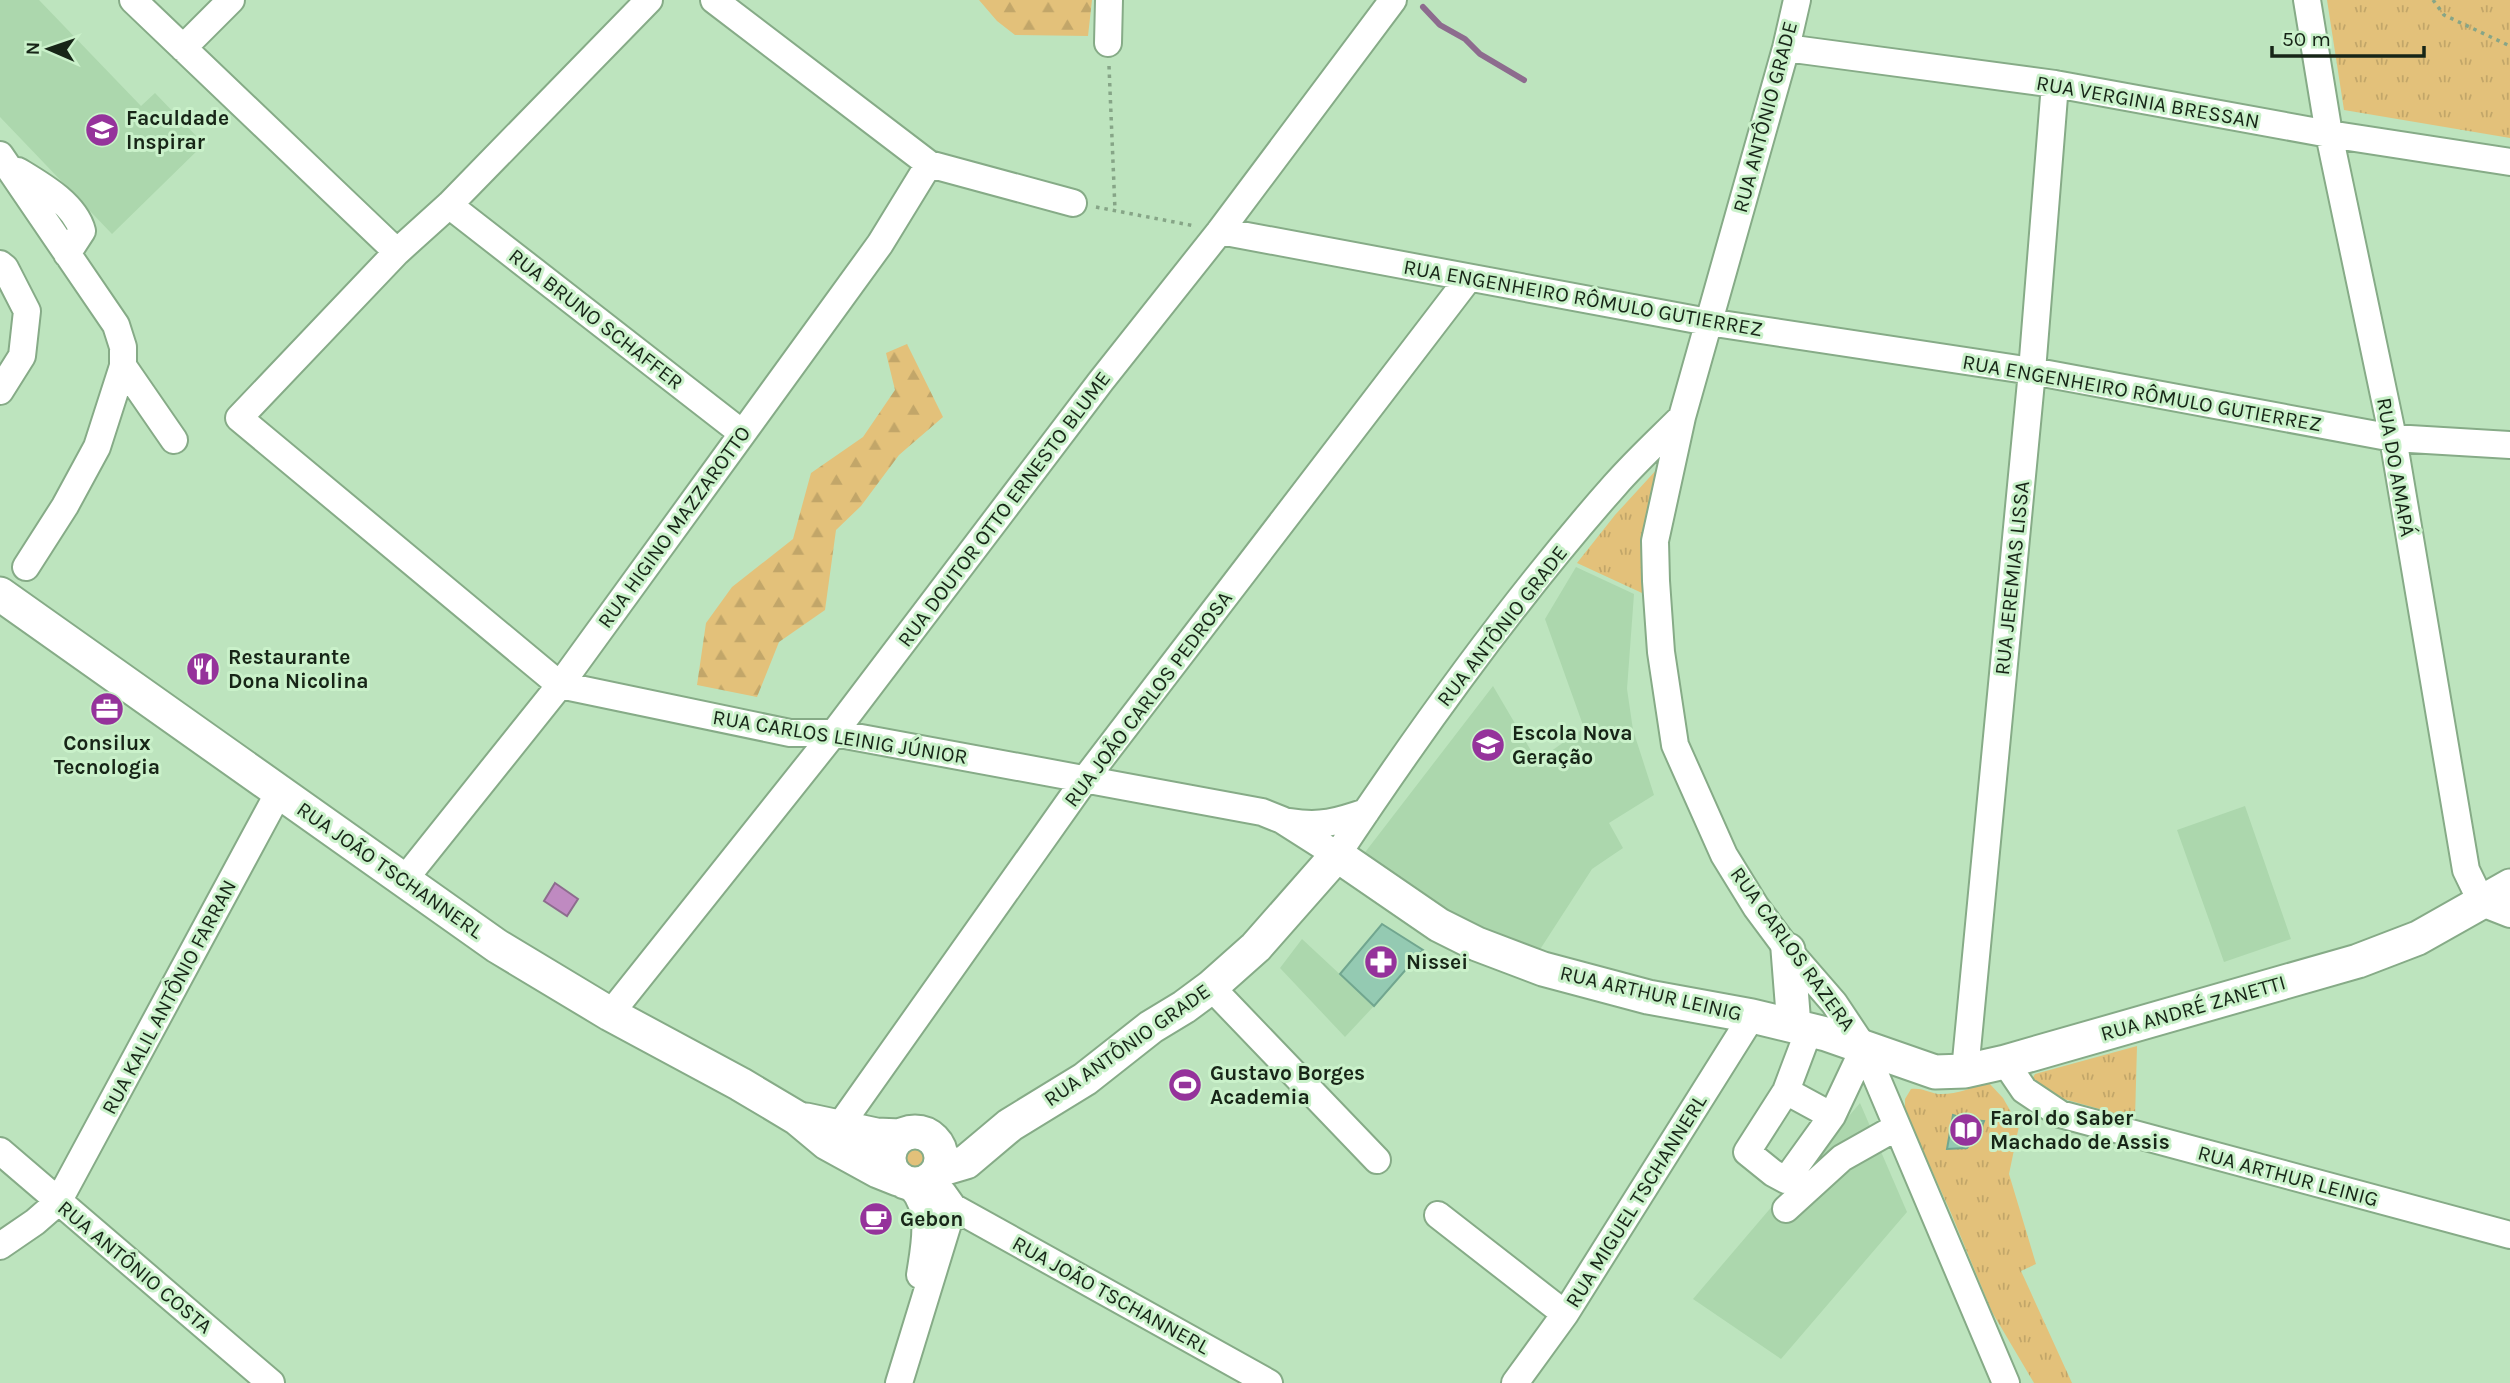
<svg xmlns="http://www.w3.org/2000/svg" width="2510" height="1383" font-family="Karla,sans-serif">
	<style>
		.built { fill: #acd7ad }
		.grass { fill: url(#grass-tufts) }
		.forest { fill: url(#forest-firs) }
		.water { fill: #bf8ac1; stroke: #8d6c8e; stroke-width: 2 }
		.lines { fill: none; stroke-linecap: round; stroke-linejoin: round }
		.stream { stroke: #8d6c8e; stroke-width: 6 }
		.building { fill: #94cab2; stroke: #71a68f; stroke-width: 2 }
		.minor-casing { stroke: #86ab87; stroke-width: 30 }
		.major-casing { stroke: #86ab87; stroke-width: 37 }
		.path { stroke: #86a587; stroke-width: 3.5; stroke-dasharray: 3.5 5; stroke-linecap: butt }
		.minor { stroke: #fff; stroke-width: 26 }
		.major { stroke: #fff; stroke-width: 33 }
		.labels { text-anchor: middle; stroke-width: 6; stroke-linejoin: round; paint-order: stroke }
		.street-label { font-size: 21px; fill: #172517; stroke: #caf1ca }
		.poi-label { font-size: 21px; font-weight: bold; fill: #172517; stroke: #caf1ca; text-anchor: start }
	</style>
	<defs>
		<pattern id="grass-tufts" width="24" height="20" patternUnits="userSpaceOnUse" patternTransform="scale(1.75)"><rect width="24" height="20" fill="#e3c17a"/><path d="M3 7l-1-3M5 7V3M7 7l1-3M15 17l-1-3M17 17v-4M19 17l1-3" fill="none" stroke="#c2a669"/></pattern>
		<pattern id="forest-firs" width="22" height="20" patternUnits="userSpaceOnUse" patternTransform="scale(1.75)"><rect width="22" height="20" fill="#e3c17a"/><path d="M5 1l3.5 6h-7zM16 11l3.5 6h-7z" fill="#c2a669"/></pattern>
	</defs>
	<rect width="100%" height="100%" fill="#bde4be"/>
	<path class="built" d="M0,0H39L141,106L155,93L204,144L112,234L0,117Z
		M1576,567L1634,594L1627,689L1633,730L1654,795L1609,823L1623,848L1592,869L1539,951L1468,924L1363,855L1493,686L1537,761L1584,728L1545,619Z
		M2245,806L2291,939L2224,962L2177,830Z
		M1302,939L1374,1006L1345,1037L1280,968Z
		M1860,1103L1907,1212L1781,1359L1693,1299Z"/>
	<path class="grass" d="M2327,0H2510V138L2344,110Z
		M1659,467L1644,529L1642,593L1577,563L1615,515Z
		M2137,1046L2135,1119L2039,1092L2030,1083L2035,1074Z
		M1988,1082L2003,1098L2019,1126L2009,1174L2036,1264L2021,1271L2072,1383H2034L1992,1312L1951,1213L1905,1111V1099L1911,1089C1924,1088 1926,1092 1938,1094C1956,1095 1971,1088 1988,1082Z
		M902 1158a13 13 0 1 1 26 0a13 13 0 1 1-26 0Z"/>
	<path class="forest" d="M979,0H1092L1088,36L1015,35L997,21Z
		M907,344L943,417L899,455L861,506L836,530L825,610L779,642L757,697L697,685L706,623L732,587L793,539L811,473L863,437L895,390L886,353Z"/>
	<path class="water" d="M555,883L578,899L567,916L544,901Z"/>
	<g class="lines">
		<path class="stream" d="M1423,7L1440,25L1465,39L1480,54L1524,80"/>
	</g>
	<path class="building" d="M1382,924L1423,950L1374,1006L1340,974Z
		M1953,1115L1965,1119L1984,1121L1979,1134L1967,1148L1947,1149Z"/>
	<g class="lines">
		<g class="minor-casing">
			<path id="minor" d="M133,0L397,252
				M649,0L449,205L397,252L239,418L560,685L790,733H834L1262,812L1282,820L1337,855C1422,727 1513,600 1615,485C1636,461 1660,439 1682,417
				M714,0L929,164L1073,203
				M1797,0L1786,48L1682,417L1655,541L1656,581L1661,652L1675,745L1724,855L1756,907L1788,950L1834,1003L1864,1048L2006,1383
				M2307,0L2329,134L2393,438L2466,870L2482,903L2510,914
				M1108,43L1109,0
				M183,48L231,0
				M1786,48L2055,84L2329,134L2510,162
				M0,155L116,325L123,347V366L174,440
				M18,171C41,185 75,204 82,231L67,254
				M449,205L742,433
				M1220,231L1708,322L2032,371L2393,438L2510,445
				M0,264L5,268L27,311L22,356L0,391
				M26,567L65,506L97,447L123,366
				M1290,822C1320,827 1337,822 1366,812
				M404,880L560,685L880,244L929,164
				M1211,987L1377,1160
				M610,1014L834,733L1101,381L1220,231L1393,0
				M1809,1030L1786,1091L1832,1116L1864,1048
				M2005,1062L2024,1090L2060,1114L2510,1235
				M1965,1071L2032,371L2055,84
				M1786,1091L1747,1152L1773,1173L1786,1180L1832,1116
				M839,1127L1086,778L1468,279
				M0,1151L271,1383
				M912,1188C933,1211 924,1248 920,1275
				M920,1198L953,1207L1269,1383
				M1786,1209L1842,1158L1897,1127
				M1438,1215L1565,1314
				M0,1246L35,1222L58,1202L279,792
				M899,1383L953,1207L943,1193
				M1515,1383L1565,1314L1752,1016"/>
		</g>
		<g class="major-casing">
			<path id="major" d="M0,594L497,946L610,1014L740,1084L797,1118L827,1143L878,1171L898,1179
				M1788,950L1794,1026
				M806,1120L876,1135L901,1136
				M889 1158a26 26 0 1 1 52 0a26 26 0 1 1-52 0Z
				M939,1170L966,1162L1010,1125L1085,1079L1151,1027L1184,1007L1211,987L1256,947L1337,855L1439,925L1477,944L1543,969L1648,997L1752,1016L1826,1034L1935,1072L1965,1071L2005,1062L2358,961L2418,938L2510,886"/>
		</g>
		<path class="path" d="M2433,0L2444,15L2510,46
			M1109,66L1115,210
			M1096,207L1195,226"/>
		<use href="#minor" class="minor"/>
		<use href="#major" class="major"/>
	</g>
	<defs>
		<g id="university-disc" transform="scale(1.75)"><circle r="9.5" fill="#95339b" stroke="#caf1ca"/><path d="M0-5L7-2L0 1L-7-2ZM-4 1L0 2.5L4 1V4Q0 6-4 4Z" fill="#fff"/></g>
		<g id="restaurant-disc" transform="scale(1.75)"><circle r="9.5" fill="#95339b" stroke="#caf1ca"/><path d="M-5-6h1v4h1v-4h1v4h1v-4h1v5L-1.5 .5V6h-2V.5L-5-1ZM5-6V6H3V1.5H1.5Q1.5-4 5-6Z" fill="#fff"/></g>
		<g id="office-disc" transform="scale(1.75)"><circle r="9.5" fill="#95339b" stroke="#caf1ca"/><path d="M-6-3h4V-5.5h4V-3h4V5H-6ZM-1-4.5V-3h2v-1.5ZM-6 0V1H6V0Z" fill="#fff"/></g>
		<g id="school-disc" transform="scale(1.75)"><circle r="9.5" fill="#95339b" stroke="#caf1ca"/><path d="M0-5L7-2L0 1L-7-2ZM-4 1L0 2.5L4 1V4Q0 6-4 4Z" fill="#fff"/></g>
		<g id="pharmacy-disc" transform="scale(1.75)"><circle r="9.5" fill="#95339b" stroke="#caf1ca"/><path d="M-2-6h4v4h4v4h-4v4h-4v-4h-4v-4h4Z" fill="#fff"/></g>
		<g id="stadium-disc" transform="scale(1.75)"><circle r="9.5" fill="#95339b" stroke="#caf1ca"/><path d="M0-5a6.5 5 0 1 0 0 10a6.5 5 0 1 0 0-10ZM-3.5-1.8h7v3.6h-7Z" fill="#fff"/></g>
		<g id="library-disc" transform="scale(1.75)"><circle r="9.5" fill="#95339b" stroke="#caf1ca"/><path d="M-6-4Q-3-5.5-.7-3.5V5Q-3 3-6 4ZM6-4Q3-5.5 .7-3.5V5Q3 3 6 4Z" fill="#fff"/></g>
		<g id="cafe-disc" transform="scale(1.75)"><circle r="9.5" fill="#95339b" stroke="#caf1ca"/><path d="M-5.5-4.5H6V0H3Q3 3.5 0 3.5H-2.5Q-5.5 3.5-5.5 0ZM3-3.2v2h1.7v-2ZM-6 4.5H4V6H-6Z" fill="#fff"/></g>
	</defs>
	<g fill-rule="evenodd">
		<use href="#university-disc" x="102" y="130"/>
		<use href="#restaurant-disc" x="203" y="669"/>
		<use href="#office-disc" x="107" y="709"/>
		<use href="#school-disc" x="1488" y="745"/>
		<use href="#pharmacy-disc" x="1381" y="962"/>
		<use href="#stadium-disc" x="1185" y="1085"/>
		<use href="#library-disc" x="1966" y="1130"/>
		<use href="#cafe-disc" x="876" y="1219"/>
	</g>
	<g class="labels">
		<g class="street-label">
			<text transform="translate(2148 102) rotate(10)" y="7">RUA VERGINIA BRESSAN</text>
			<text transform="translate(1765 117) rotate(-75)" y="7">RUA ANTÔNIO GRADE</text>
			<text transform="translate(1583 298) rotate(10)" y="7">RUA ENGENHEIRO RÔMULO GUTIERREZ</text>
			<text transform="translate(596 319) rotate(38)" y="7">RUA BRUNO SCHAFFER</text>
			<text transform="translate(2142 393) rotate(10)" y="7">RUA ENGENHEIRO RÔMULO GUTIERREZ</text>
			<text transform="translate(2396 467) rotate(80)" y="7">RUA DO AMAPÁ</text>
			<text transform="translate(1004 509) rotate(-53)" y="7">RUA DOUTOR OTTO ERNESTO BLUME</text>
			<text transform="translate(674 527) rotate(-54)" y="7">RUA HIGINO MAZZAROTTO</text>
			<text transform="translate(2012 578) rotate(-84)" y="7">RUA JEREMIAS LISSA</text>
			<text transform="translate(1502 626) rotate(-52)" y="7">RUA ANTÔNIO GRADE</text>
			<text transform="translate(1148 699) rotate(-53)" y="7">RUA JOÃO CARLOS PEDROSA</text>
			<text transform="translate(840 737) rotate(9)" y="7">RUA CARLOS LEINIG JÚNIOR</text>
			<text transform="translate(390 870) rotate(35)" y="7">RUA JOÃO TSCHANNERL</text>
			<text transform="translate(1793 949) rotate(54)" y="7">RUA CARLOS RAZERA</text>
			<text transform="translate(1651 993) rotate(13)" y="7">RUA ARTHUR LEINIG</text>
			<text transform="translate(169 997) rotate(-62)" y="7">RUA KALIL ANTÔNIO FARRAN</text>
			<text transform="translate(2193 1008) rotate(-16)" y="7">RUA ANDRÉ ZANETTI</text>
			<text transform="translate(1127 1045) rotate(-35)" y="7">RUA ANTÔNIO GRADE</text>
			<text transform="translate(2288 1176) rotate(15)" y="7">RUA ARTHUR LEINIG</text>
			<text transform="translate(1636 1201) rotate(-58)" y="7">RUA MIGUEL TSCHANNERL</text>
			<text transform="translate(135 1267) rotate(40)" y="7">RUA ANTÔNIO COSTA</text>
			<text transform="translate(1111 1295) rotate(29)" y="7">RUA JOÃO TSCHANNERL</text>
		</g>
		<g class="poi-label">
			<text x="126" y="125">Faculdade<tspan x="126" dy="24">Inspirar</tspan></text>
			<text x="228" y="664">Restaurante<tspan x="228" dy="24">Dona Nicolina</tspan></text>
			<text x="1512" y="740">Escola Nova<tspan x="1512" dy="24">Geração</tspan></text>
			<text x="107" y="750" text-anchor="middle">Consilux<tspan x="107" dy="24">Tecnologia</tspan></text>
			<text x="1406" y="969">Nissei</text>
			<text x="1210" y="1080">Gustavo Borges<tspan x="1210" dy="24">Academia</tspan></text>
			<text x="1990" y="1125">Farol do Saber<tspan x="1990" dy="24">Machado de Assis</tspan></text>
			<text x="900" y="1226">Gebon</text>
		</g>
	</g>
	<g transform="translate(49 49) rotate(272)" stroke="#caf1ca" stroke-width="5" paint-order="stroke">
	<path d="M0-5L12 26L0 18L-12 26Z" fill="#172517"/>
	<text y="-10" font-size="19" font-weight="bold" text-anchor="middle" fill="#172517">N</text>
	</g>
	<path d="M2272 46v10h152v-10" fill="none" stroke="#172517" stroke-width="3.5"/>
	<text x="2282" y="46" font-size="21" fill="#172517" stroke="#caf1ca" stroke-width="5" paint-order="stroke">50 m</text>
</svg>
